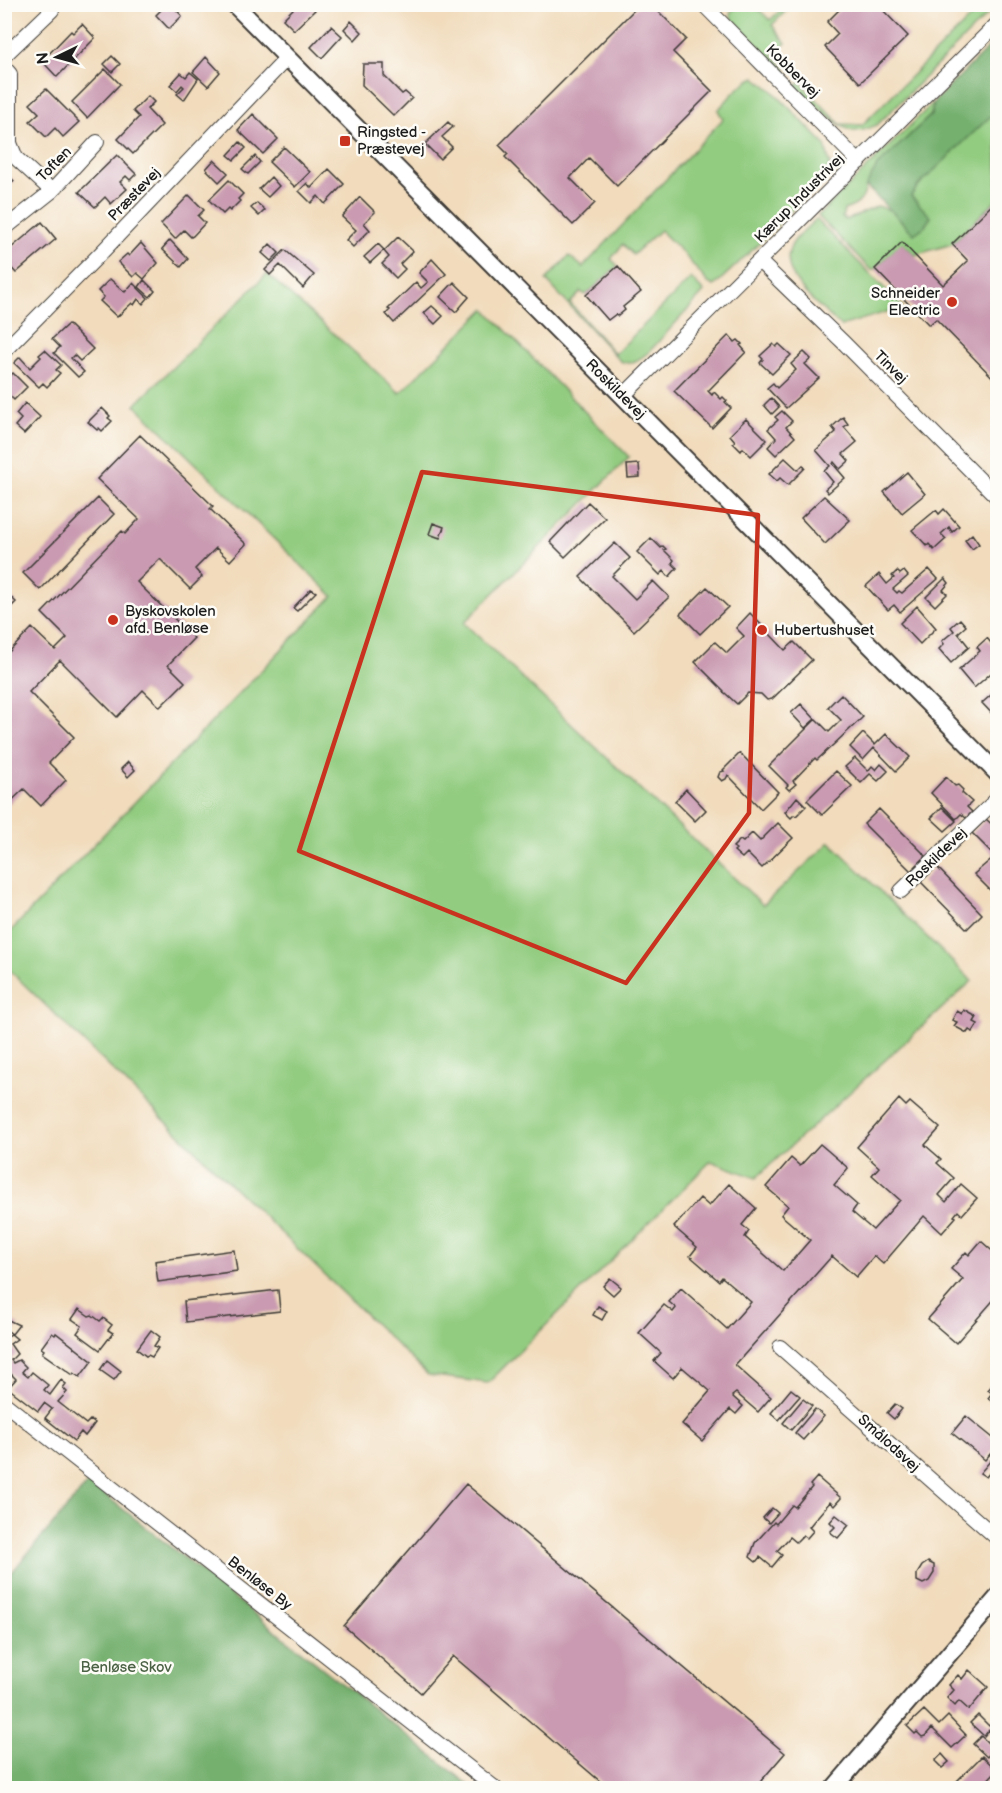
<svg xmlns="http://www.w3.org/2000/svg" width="1002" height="1793" font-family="'Balsamiq Sans',sans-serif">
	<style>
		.green { fill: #92cc80; stroke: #57744e; stroke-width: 1.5 }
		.forest { fill: #75b06e; stroke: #486645; stroke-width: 1.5 }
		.building { fill: #c99ab1 }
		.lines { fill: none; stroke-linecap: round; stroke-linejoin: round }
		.minor-casing { stroke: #3c3934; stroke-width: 16 }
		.tertiary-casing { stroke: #3c3934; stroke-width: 20 }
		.minor { stroke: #fff; stroke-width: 14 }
		.tertiary { stroke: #fff; stroke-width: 16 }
		.marked { fill: none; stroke: #c8321e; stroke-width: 4.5; stroke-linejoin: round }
		.poi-dot { fill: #c8321e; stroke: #fdfcf7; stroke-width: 2 }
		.labels { text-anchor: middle; stroke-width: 5; stroke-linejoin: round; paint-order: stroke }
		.street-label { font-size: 15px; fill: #1c1c1c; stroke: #fdfcf7 }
		.poi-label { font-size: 15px; fill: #1c1c1c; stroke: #fdfcf7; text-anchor: start }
		.park-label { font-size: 15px; fill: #4b6244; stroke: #fdfcf7 }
	</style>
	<rect width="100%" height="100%" fill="#fdfcf7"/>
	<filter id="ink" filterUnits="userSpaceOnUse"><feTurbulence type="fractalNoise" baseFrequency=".0167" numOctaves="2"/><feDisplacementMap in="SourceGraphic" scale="12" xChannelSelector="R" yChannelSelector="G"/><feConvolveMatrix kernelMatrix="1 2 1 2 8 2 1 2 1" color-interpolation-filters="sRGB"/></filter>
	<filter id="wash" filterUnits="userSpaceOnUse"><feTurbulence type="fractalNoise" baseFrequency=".008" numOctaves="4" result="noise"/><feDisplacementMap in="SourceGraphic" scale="24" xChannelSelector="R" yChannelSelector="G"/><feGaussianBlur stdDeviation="1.35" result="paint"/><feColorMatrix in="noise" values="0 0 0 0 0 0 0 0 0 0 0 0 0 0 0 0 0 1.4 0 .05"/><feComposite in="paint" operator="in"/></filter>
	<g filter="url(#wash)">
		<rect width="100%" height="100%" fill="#f1dbbc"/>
		<path class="green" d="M737,5H754L770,20L786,5H792L772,25L786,43L772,54L786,69L783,73L732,19L730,13Z
			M983,5H997L877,125C869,128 862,132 853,131C837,128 809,98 795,87L800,82L840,124L862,125Z
			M755,77L772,90L825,145L830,164L828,171L815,186L763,240L714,286L708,283L683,253L660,230L633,255L623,244L611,259L618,266L586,295L581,292L570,303L615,354L691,278L704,292L649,352C640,359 631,366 620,361L546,280L569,256L583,267L723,119L718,110C729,98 740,84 755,77Z
			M934,102L931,115L910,135L866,186C864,201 857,206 844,210L842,218L847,220L878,206L889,210L997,110V199L952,244L915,255L902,243L875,269L871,270L818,216Z
			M816,219L903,307L841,326C823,309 782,280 789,252C792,239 807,228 816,219Z
			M267,274L400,393L485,309L629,457L464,623L763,905L830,842L972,981L756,1178L711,1161L488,1383L428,1375L5,966L4,938L333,596L135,405Z"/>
		<path class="forest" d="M997,39V110L918,186L911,196L931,217L924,227L914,234L866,186L877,166L931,115L934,102Z
			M89,1482L473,1788H5V1580Z"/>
		<g id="blocks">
			<path class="building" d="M167,4H171L182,16L169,29L156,15Z
				M298,4H309L315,10L294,30L283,19Z
				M640,4H651L686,39L673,52L712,91L617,186L589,158L570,178L595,203L573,225L505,157L508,154L499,145Z
				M845,4H877L908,36L860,83L825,47L838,34L827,22Z
				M351,21L362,32L355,40L344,29Z
				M82,24L95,38L57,77L42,61L71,31L73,33Z
				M331,26L342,36L322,58L311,47Z
				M112,56L120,64L112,72L104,64Z
				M206,57L220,72L208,86L193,72Z
				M363,64H384V76L402,94L405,92L412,98L394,116L362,85Z
				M105,69L120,84L87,118L72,102Z
				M190,72L198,79L184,100L177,94L184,87L182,85L177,91L170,85L181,73L186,77Z
				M46,89L79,122L63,137L55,128L46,137L30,121L39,113L30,104Z
				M148,96L154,102L147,109L162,125L133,154L118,139L139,117L133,111Z
				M253,114L278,139L263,154L238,130Z
				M448,122L453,127L442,137L452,147L440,159L425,144Z
				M240,142L246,148L234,160L228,155Z
				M284,147L310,172L295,187L269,162Z
				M117,155L136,174L130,180L126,176L120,182L127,189L111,204L105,197L95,207L79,192Z
				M255,156L260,162L248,174L242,169Z
				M214,160L228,173L219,182L206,169Z
				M329,169L344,184L325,204L318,196L311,203L299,191L307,183L311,188Z
				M4,171L14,181L4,191Z
				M271,177L279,186L268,197L259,189Z
				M229,180L243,194L238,199L240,201L230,211L228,209L223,214L209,200Z
				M189,195L204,210L198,216L205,223L193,236L191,237L184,230L175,239L161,224Z
				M360,197L375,212L364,223L370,230L353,247L346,240L356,230L342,217Z
				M998,199V383L936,319L929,325L875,269L902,242L943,285L968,261L952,244Z
				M257,203L265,210L259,216L251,208Z
				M42,222L56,239L16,273L4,260V254Z
				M398,237L413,251L400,264L405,269L396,278L382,264L389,257L384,251Z
				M170,240L188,259L181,267L162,249Z
				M141,243L158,263L144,279L137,273L133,277L118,262L127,254L129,256Z
				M270,244L279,253L271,261L262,253Z
				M378,244L384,250L370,263L364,257Z
				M285,250L314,275L303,288L280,265L270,275L265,270Z
				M432,259L446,274L394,323L386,314L390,310L388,309L416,282L421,288L428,282L419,273Z
				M618,266L641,292L623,307L625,310L618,316L616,314L608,320L586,295Z
				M110,279L125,292L133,283L148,298L143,304L138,299L134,305L132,303L117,317L100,301L104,297L98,291Z
				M144,280L155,291L150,297L139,287Z
				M454,282L469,297L456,312L440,297Z
				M432,306L443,316L435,324L424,313Z
				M68,324L93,349L80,361L74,355L71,358L84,372L78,377L54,353L60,347L52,339Z
				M729,335L735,342L738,340L742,344L740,345L746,352L708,391L712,395L714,392L721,399L723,397L727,401L725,402L731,408L712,428L674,391Z
				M773,344L776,347L779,344L791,355L772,374L760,363L763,359L760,356Z
				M45,350L61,365L56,370L60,373L47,387L43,383L39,387L14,363L20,357L30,368L41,357L39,355Z
				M804,352L811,359L805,364L819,378L786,408L767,388L773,383L777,388L796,370L791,364Z
				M13,373L27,387L14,400L9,395L7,397L4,394V381Z
				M771,398L779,407L772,414L764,405Z
				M25,403L40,417L24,434L15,426L21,419L16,414Z
				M102,408L110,416L108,418L112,421L102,431L99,428L97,430L88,422Z
				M782,411L792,421L786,427L795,437L776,455L768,447L776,438L768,429L778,420L775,417Z
				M843,417L848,424L844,427L857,442L843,454L849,461L840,469L834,462L833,464L845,478L828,493L825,489L833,482L824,471L830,466L816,450L836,432L832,427Z
				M746,419L767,440L751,456L743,448L741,451L733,443L735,441L730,435Z
				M140,435L213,506L210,509L246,544L230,561L216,548L195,569L202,577L190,589L160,559L137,582L194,638L168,665L185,682L160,707L143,690L117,717L60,660L29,692L74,737L49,763L66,780L41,806L24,789L4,808V653L6,655L32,628L55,650L67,638L42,613L122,531L125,534L139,519L97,479Z
				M785,458L798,470L803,465L805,468L788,485L780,478L777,481L769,474Z
				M639,464L640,477L628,478L627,465Z
				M907,472L925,494L902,513L884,492Z
				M824,496L850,520L825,544L801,518Z
				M98,498L114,514L40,590L23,573Z
				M588,502L605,518L565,557L550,542Z
				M944,509L959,526L952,532L949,527L941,534L946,539L934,550L929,544L927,546L912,530L936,510L939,514Z
				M433,523L444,527L440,538L429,534Z
				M972,534L979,544L972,549L965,540Z
				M651,538L661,548L663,546L666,549L664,550L674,560L672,563L677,568L669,577L664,571L660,575L637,552Z
				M615,543L630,558L612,576L635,599L653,581L669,597L634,631L580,577Z
				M929,569L938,579L900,612L894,605L888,610L866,586L879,574L887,584L894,578L892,576L897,571L900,574L904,571L908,576L893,589L897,593L899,591L902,593Z
				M945,578L949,583L943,590L947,594L935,606L926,597Z
				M707,587L728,607L700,634L680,614Z
				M311,589L316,592L297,611L293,608Z
				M4,591L16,602L4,614Z
				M917,606L936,628L920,644L900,623Z
				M750,613L785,650L794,642L812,660L772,699L767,700L761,694L748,693L737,704L725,693L723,692L724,691L695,662L715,642L727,653L744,636L736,628Z
				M960,619L966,626L958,633L969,647L951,663L939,649L944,644L942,641L954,631L951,627Z
				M998,637V656L994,659L998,664V667L974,688L959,670L980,651L977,647L987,638L991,643Z
				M998,689V720L982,703Z
				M841,694L863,717L817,760L815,758L793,781L796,784L789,790L786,787L788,785L769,766L816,719L829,732L841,720L828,707Z
				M801,704L815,719L805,728L791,713Z
				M863,733L875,745L886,734L910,757L896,771L874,748L863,760L850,747Z
				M740,753L778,792L761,809L728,775L726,779L722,781L718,777L720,772L724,771L723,770Z
				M855,758L868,771L872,766L876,770L881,764L888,771L878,781L870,774L861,783L845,767Z
				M128,762L135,770L128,777L121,769Z
				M836,771L852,786L822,815L807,800Z
				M946,777L955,786L958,785L963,790L962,793L972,802L967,807L972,812L966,818L961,814L956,819L931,793Z
				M686,789L706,810L695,821L675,801Z
				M797,797L806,806L796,816L794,815L791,818L785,812Z
				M942,807L956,821L945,831L931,818Z
				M879,809L926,856L911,871L864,824Z
				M986,819L998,830V893L995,895L974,874L995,856L972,833Z
				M778,823L793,838L762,868L747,853L742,858L734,851L736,849L733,847L740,840L743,842L752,833L760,841Z
				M936,866L982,914L967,929L921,882Z
				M964,1010L977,1017L974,1022L978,1024L973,1032L969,1030L967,1033L954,1026L957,1022L952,1020L957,1011L962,1014Z
				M899,1099L906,1106L910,1102L940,1128L925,1145L941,1159L937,1163L954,1178L939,1195L946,1202L961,1184L977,1198L962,1215L958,1211L954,1216L956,1217L942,1233L924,1216L883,1264L874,1256L856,1277L832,1256L735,1365L771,1397L758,1412L736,1393L732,1396L743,1406L736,1414L730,1409L702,1441L682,1424L710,1391L682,1367L673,1378L654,1361L661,1353L639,1333L664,1305L673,1312L676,1308L669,1302L681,1288L727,1329L751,1302L722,1277L719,1281L690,1256L697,1247L674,1227L700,1198L709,1206L729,1184L756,1208L742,1225L749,1231L745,1237L783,1271L810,1240L781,1215L788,1206L766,1187L791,1158L800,1166L820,1144L848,1168L834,1185L857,1205L852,1212L873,1230L900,1200L872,1175L879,1167L857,1147Z
				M981,1241L998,1256V1295L956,1343L928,1319L963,1279L951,1269L966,1252L969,1255Z
				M234,1250L237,1271L158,1282L155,1261Z
				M610,1278L621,1287L613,1295L603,1286Z
				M278,1290L280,1311L186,1322L184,1301Z
				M598,1306L607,1311L602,1320L593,1315Z
				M79,1309L89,1316L92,1315L100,1321L103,1318L112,1325L108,1330L113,1333L100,1350L77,1333L82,1326L72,1319Z
				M4,1318L19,1325L12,1334L4,1328Z
				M151,1330L160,1337L154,1346L158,1348L152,1357L148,1355L146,1356L137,1349Z
				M52,1333L55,1335L56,1333L92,1361L80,1377L74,1373L73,1375L42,1353L44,1350L41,1348Z
				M6,1334L8,1336L11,1334L17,1339L10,1344L17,1354L11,1360L13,1363L19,1360L26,1367L22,1372L28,1377L32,1372L48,1385L44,1390L50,1395L61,1380L66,1384L63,1388L67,1392L58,1402L86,1424L90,1420L95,1423L85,1436L81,1432L74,1441L45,1418L52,1409L44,1403L38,1411L8,1388L16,1379L7,1370L4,1372V1336Z
				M107,1360L121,1371L114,1380L100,1370Z
				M998,1378V1405L988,1398L992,1393L988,1390Z
				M791,1389L800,1396L779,1420L771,1413Z
				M803,1399L812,1406L791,1430L783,1423Z
				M895,1404L902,1409L894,1419L887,1413Z
				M815,1409L824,1416L803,1440L795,1433Z
				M966,1416L998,1442V1445L985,1460L952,1433Z
				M991,1460L996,1465L986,1477L980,1473Z
				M817,1477L841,1498L834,1506L830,1502L813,1522L809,1527L813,1531L807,1538L803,1535L796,1542L790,1537L777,1551L782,1555L772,1567L760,1557L756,1562L750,1557L755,1543L774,1522L776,1524L792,1505L795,1507L812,1487L810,1485Z
				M466,1484L785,1753L755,1788H608L453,1656L421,1693L344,1626Z
				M772,1508L778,1513L769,1523L763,1518Z
				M836,1515L849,1525L838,1538L830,1532L835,1527L830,1522Z
				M928,1562L934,1565V1573L929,1581L923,1584L917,1581V1574L922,1566Z
				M969,1670L988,1687L969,1710L959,1701L955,1706L947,1698L954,1690L949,1685L958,1675L962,1679Z
				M924,1710L939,1725L948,1716L966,1735L952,1748L932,1728L925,1736L922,1737L917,1732L915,1734L907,1726Z
				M978,1715L989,1726L998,1717V1738L989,1730L984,1736L970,1723Z
				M981,1736L994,1749L987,1757L973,1744Z
				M942,1754L949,1762L942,1768L935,1761Z
				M982,1756L997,1770L982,1786L984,1788H963L956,1782Z"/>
		</g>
	</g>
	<g filter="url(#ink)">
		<use href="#blocks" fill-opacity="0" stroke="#3c3934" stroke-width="1.5"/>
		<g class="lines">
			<g class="minor-casing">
				<path id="minor" d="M703,4L859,162
					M4,56L52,10
					M4,67L10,74V143L16,158L52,191
					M4,229L52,191L97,142
					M759,261L843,342L998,498
					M4,351L103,251L287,58
					M623,396L998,23
					M901,891L998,798
					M780,1347L998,1539
					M4,1403L495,1788"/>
			</g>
			<g class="tertiary-casing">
				<path id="tertiary" d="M234,4L998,774
					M834,1788L998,1597"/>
			</g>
			<use href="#minor" class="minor"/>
			<use href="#tertiary" class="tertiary"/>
		</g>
	</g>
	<path class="marked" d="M422,472L758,515L749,813L626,983L299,851Z"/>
	<g class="poi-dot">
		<rect x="339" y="135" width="12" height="12" rx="3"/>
		<circle cx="952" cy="302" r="6"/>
		<circle cx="113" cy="620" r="6"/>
		<circle cx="762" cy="630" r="6"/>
	</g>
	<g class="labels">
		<g class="street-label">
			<text transform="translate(793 71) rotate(45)" y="5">Kobbervej</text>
			<text transform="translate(54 164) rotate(-46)" y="5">Toften</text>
			<text transform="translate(134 194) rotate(-46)" y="5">Præstevej</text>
			<text transform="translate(799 198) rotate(-45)" y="5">Kærup Industrivej</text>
			<text transform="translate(891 367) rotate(45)" y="5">Tinvej</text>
			<text transform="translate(616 389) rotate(45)" y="5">Roskildevej</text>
			<text transform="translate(936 857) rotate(-44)" y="5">Roskildevej</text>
			<text transform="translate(889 1443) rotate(42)" y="5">Smålodsvej</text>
			<text transform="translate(260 1583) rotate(38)" y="5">Benløse By</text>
		</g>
		<g class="poi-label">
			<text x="357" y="137">Ringsted -<tspan x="357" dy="17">Præstevej</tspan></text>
			<text x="940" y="298" text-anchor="end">Schneider<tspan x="940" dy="17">Electric</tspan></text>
			<text x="125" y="616">Byskovskolen<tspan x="125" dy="17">afd. Benløse</tspan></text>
			<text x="774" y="635">Hubertushuset</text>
		</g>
		<g class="park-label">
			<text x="126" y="1672">Benløse Skov</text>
		</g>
	</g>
	<rect width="1002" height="1793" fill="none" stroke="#fdfcf7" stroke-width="24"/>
	<g transform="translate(57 57) rotate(265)" stroke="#fdfcf7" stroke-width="4.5" paint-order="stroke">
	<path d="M0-4.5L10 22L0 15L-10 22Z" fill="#1c1c1c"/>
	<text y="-9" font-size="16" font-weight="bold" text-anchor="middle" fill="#1c1c1c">N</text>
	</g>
</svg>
